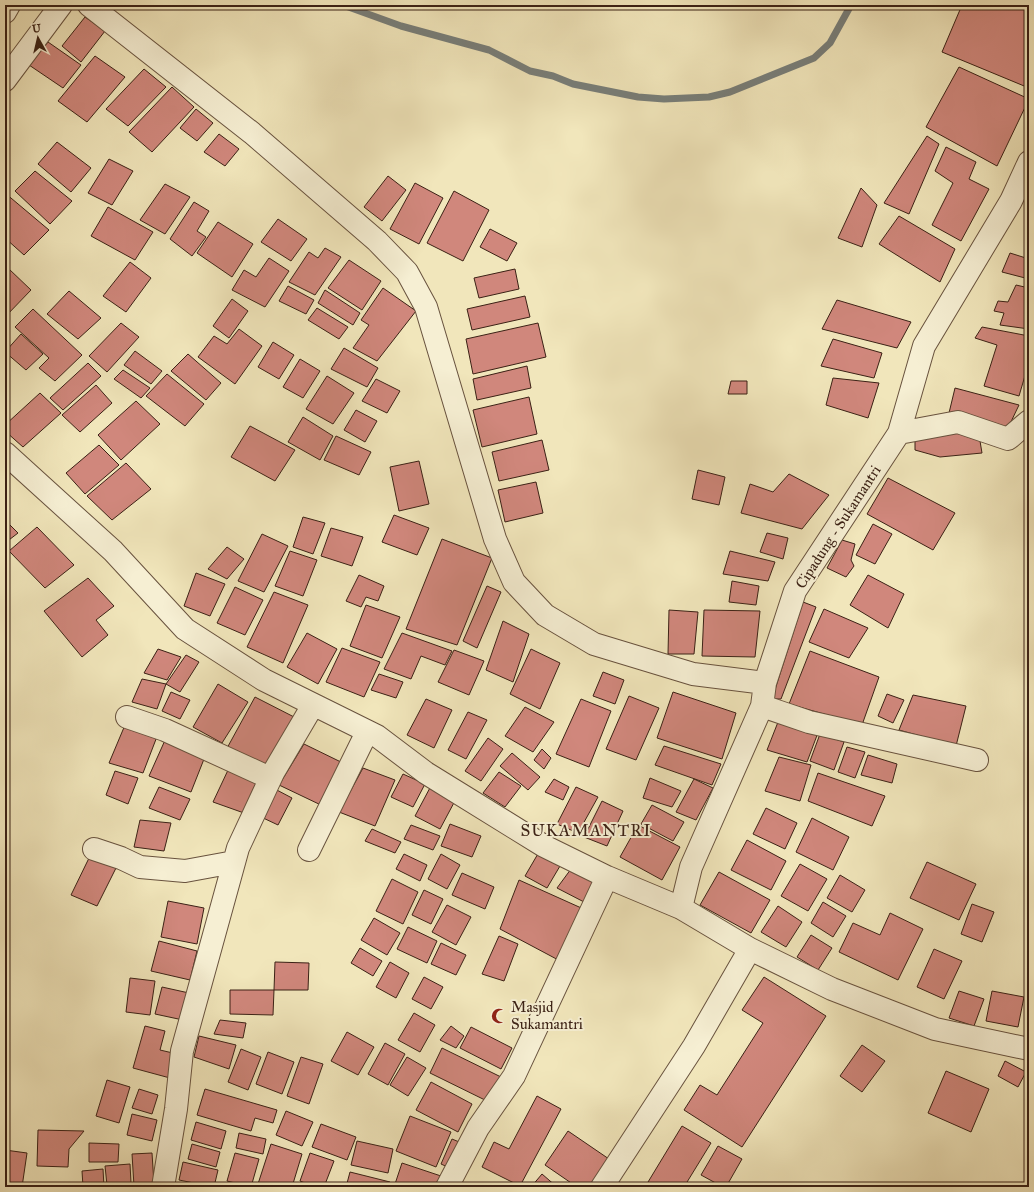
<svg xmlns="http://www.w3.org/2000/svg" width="1034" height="1192" font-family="'IM FELL Great Primer',serif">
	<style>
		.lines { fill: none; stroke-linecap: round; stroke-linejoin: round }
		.stream { stroke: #787e79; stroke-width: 7 }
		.building { fill: #d0877c; stroke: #3b2115 }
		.minor-casing { stroke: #68523e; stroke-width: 24 }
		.minor { stroke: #f6efd3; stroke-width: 22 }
		.labels { text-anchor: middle; stroke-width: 4; stroke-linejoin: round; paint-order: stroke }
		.street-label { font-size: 15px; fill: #3b2115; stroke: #f6efd3 }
		.poi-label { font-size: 15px; fill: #3b2115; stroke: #f6efd3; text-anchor: start }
		.quarter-label { font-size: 17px; letter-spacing: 1px; fill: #3b2115; stroke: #f6efd3 }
	</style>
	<rect width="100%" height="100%" fill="#f1e6bb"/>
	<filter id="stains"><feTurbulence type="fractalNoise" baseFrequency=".005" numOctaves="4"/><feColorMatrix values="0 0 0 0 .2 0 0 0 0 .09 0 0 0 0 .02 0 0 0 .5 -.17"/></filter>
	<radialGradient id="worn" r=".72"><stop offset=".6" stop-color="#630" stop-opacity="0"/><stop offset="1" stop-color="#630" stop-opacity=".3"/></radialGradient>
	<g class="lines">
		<path class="stream" d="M343,5L401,26L489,50L530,71L553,76L573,84L638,97L664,99L709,97L730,92L814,58L830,43L851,5"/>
	</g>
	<path class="building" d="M962,5H1029V88L942,52Z
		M85,17L105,31L81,62L62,46Z
		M48,42L81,65L63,88L29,65Z
		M95,56L125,77L87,122L58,101Z
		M959,67L1029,99L997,166L926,127Z
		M144,69L166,87L128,126L106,109Z
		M172,87L194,107L152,152L129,132Z
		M196,109L213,123L197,141L180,128Z
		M219,134L239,149L225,166L204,152Z
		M927,136L939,144L909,214L884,203Z
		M57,142L91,168L71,192L38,164Z
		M946,147L976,162L969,179L989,189L961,241L932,225L953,183L935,171Z
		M109,159L133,171L112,205L88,193Z
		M35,171L72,201L50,224L15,191Z
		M388,176L406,190L382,221L364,207Z
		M415,183L443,198L419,244L390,229Z
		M165,184L190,197L165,234L140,220Z
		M861,188L877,205L862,247L838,238Z
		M454,191L489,210L463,261L427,243Z
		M5,193L49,230L24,255L5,238Z
		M194,202L209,211L197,231L206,237L192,256L170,239Z
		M108,207L153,232L135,260L91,236Z
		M899,216L955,249L940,282L879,244Z
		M278,219L307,239L291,261L261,242Z
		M218,222L253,244L232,277L197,253Z
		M490,229L517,243L507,261L480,247Z
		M325,248L341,257L315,295L289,282L309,252L318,258Z
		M1010,253L1029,259V279L1002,272Z
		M269,258L289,271L265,307L232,290L244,270L256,277Z
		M349,260L381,281L362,310L328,288Z
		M130,262L151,278L126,312L103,296Z
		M9,269L31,290L5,317V273Z
		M515,269L519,289L479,298L474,278Z
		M1016,285L1029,288V329L1000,325L1004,313L994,311L998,301L1008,302Z
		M288,286L314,300L306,314L279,301Z
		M383,288L416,311L377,361L353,348L369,325L361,320Z
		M325,290L360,313L353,325L318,303Z
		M69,291L101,318L78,339L47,314Z
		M525,296L530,317L472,330L467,309Z
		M232,299L248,311L229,338L213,326Z
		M837,300L911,322L897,348L822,329Z
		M317,308L348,327L339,339L308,320Z
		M33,309L82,355L55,381L39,368L49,358L15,327Z
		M121,323L139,337L107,372L89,356Z
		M538,323L546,357L473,374L466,339Z
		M982,327L1029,336V362L1019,396L984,386L997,345L975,338Z
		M239,329L262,346L235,384L198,357L214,336L227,344Z
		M21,334L43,354L26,370L5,352Z
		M833,339L882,353L874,378L821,366Z
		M273,342L294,355L279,379L258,367Z
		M344,348L378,368L367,387L331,369Z
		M135,351L162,371L151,384L124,365Z
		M188,354L221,383L206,400L171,371Z
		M300,359L320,371L303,398L283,387Z
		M88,363L101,376L63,410L50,398Z
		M527,366L531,388L477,400L473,379Z
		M123,370L150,388L141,398L114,379Z
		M167,374L204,404L185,426L146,396Z
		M327,376L354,393L333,424L306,409Z
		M833,378L879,383L868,418L826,405Z
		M376,379L400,391L387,413L362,401Z
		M731,381H747V394H728Z
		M96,385L112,403L80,432L62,415Z
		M955,388L1019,405L1008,428L949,413Z
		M40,393L61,413L23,447L5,431V425Z
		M529,397L537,434L482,447L473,410Z
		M136,401L160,424L121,460L98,435Z
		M356,410L377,421L365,442L344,430Z
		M303,417L333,436L320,460L288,442Z
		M250,426L295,450L275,481L231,457Z
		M950,433L979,435L982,453L940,457L915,450V436Z
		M336,436L371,452L359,475L324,460Z
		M542,440L549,470L499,481L492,452Z
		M99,445L119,465L85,494L66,473Z
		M419,461L429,504L399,511L390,467Z
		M126,463L151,489L112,520L87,496Z
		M698,470L725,477L719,505L692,499Z
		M789,474L829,495L802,529L741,513L750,484L773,492Z
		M888,478L955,513L933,550L867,514Z
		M536,482L543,513L505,522L498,490Z
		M394,515L429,528L417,555L382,542Z
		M303,517L325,523L313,554L293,547Z
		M5,520L18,533L5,543Z
		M873,524L892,534L875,564L856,555Z
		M37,527L74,565L45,588L9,551Z
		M331,528L363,537L352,566L321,556Z
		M767,533L788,538L783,559L760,552Z
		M262,534L288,546L264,592L238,581Z
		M442,539L492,558L457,645L406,629Z
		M842,540L855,544L851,560L854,566L846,577L827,568Z
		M227,547L244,559L227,579L208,569Z
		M290,551L317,560L303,596L275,586Z
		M730,551L775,562L768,581L723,574Z
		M196,573L225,584L210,616L184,606Z
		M359,575L384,586L378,601L366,597L361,607L346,601Z
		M868,575L904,594L888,628L850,605Z
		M88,578L114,606L96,620L108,635L82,657L44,611Z
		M732,581L759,586L756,605L729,602Z
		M487,586L501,592L477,648L463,641Z
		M235,587L263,600L245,635L217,623Z
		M274,592L308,605L283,663L247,647Z
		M803,602L816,607L781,699H772Z
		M366,605L400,617L382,658L350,646Z
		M824,609L868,628L849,658L809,642Z
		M669,610L698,612L694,654H668Z
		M704,610L760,611L755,657L702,656Z
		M503,621L529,634L513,682L486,670Z
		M307,633L337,649L318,684L287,667Z
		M402,633L452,651L445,665L421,656L411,679L384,669Z
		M342,648L380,662L364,697L326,682Z
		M158,649L181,657L167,680L144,673Z
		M531,649L560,663L540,709L510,694Z
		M454,650L484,661L469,695L438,682Z
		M810,651L879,677L862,725L789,704Z
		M186,655L199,662L180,692L166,684Z
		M603,672L624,680L615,704L593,696Z
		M379,674L403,682L396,698L371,690Z
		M142,679L166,684L157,709L132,702Z
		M218,684L248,702L222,743L193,727Z
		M171,692L190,700L180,719L162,711Z
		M673,692L736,713L722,759L657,738Z
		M887,694L904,700L893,723L878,716Z
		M913,695L966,706L956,746L899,730Z
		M629,696L659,708L636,760L606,749Z
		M255,697L298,719L269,770L226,750Z
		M426,699L452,710L434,748L407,735Z
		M581,699L611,711L589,767L556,754Z
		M525,707L554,722L533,752L505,736Z
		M468,712L487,720L466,759L448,750Z
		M780,717L819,730L807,762L767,750Z
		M125,725L158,734L143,773L109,763Z
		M820,734L844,742L834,770L810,761Z
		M166,738L206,754L191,792L149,776Z
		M488,738L503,749L481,781L465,771Z
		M304,744L345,764L323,806L279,785Z
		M664,746L721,764L712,785L655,765Z
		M847,747L865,752L855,778L838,772Z
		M542,749L551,758L544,769L534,760Z
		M512,753L540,777L528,790L500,766Z
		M868,755L897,764L892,783L861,775Z
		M779,757L811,765L800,801L765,791Z
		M229,768L258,779L244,813L213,802Z
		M363,768L395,780L375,826L339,812Z
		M115,771L138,778L128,804L106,795Z
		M499,772L521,786L505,807L483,793Z
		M818,773L885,796L872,826L808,801Z
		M403,774L425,784L413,807L391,797Z
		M650,778L681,791L672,807L643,798Z
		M554,779L569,787L563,800L545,792Z
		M694,779L713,788L696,820L676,812Z
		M432,784L457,797L440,829L415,816Z
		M159,787L190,799L180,820L149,808Z
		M576,787L598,797L578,833L557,824Z
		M273,788L292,798L278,825L259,816Z
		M602,801L623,811L607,846L584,837Z
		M652,805L684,822L673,841L641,824Z
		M766,808L797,823L785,849L753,834Z
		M812,818L849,837L833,870L796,852Z
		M140,820L171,823L164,851L134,847Z
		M450,824L481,836L472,857L441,846Z
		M411,825L440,836L433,850L404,839Z
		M638,825L680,847L662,880L620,857Z
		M372,829L401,842L395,853L365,841Z
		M747,840L786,861L771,890L731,870Z
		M539,852L560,866L547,888L525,876Z
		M404,854L427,865L420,881L396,869Z
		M441,854L460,865L447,889L428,879Z
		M90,856L116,868L97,906L71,895Z
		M927,862L976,884L959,920L910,898Z
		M800,864L827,879L808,911L781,896Z
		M571,869L598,882L586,903L557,888Z
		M719,872L770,900L751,933L700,905Z
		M462,873L494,887L485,909L452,895Z
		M840,875L865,890L852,912L827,898Z
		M392,879L418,892L403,924L376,911Z
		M519,880L588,911L564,963L500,929Z
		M424,890L443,899L431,924L412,915Z
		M168,901L204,908L197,944L161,937Z
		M1029,901V915L1025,913Z
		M823,902L846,916L833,937L811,923Z
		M972,904L994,912L982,942L961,934Z
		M447,905L471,917L456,945L432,932Z
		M778,906L802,922L786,947L761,932Z
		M890,913L923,929L898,980L839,952L853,923L880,935Z
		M374,918L400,933L387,955L361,940Z
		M408,927L437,941L427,963L397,949Z
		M811,935L832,948L818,970L797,957Z
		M499,936L518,944L504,981L482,974Z
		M159,941L197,951L190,980L151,971Z
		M441,943L466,955L456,975L431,964Z
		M360,948L382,961L373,976L351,963Z
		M934,949L962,961L944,999L917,987Z
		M275,962L309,963L308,990H274Z
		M390,962L409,973L396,998L376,987Z
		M424,977L443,987L431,1009L412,999Z
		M764,977L826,1016L742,1147L684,1110L700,1085L717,1095L763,1023L742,1010Z
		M130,978L155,981L150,1015L126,1012Z
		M162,987L189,993L183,1020L155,1014Z
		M230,990H274L273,1015L230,1014Z
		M959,991L984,999L974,1026L949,1018Z
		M992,991L1024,997L1018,1027L986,1021Z
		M414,1013L435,1025L420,1052L398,1040Z
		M220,1020L246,1023L243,1038L214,1034Z
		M145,1026L165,1031L160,1050L177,1054L170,1078L133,1068Z
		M451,1026L464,1036L456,1048L440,1040Z
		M471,1027L512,1048L501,1069L460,1048Z
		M347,1032L374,1047L358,1075L331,1061Z
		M199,1036L236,1045L229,1069L194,1057Z
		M385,1043L405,1054L388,1085L368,1074Z
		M862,1045L885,1061L862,1092L840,1076Z
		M442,1048L501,1077L489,1102L430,1073Z
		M241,1049L261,1057L248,1090L228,1082Z
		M268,1052L294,1062L282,1094L256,1084Z
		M301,1057L323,1064L309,1104L287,1096Z
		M407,1057L426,1068L408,1096L390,1085Z
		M1005,1061L1026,1072L1018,1087L998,1076Z
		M946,1071L989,1089L971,1132L928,1113Z
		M107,1080L130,1087L119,1123L96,1116Z
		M431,1082L472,1104L458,1132L416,1110Z
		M139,1089L158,1095L152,1114L132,1108Z
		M205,1089L277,1110L273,1123L255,1118L251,1131L197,1115Z
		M537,1096L561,1109L520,1186L482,1167L494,1142L509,1149Z
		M286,1111L313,1122L302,1146L276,1135Z
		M132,1114L157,1120L152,1141L127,1135Z
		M410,1116L451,1132L436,1167L396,1151Z
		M196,1122L226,1131L221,1149L191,1140Z
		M321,1124L356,1137L347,1160L312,1147Z
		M682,1126L711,1143L684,1187H645Z
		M38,1130L84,1131L69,1149L68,1167L37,1166Z
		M568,1131L609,1159L590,1187H577L545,1165Z
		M239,1133L266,1139L263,1154L236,1148Z
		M452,1139L464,1144L452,1169L441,1164Z
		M357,1141L393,1149L388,1173L351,1165Z
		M89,1143L119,1144L118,1162H89Z
		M192,1144L220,1152L216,1167L188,1159Z
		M271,1144L302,1154L292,1187H257Z
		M718,1146L742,1159L726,1187H723L701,1175Z
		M5,1150L27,1153L22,1187H5Z
		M152,1153L154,1184L134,1186L132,1154Z
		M235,1153L259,1159L251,1187L227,1181Z
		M310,1153L334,1161L324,1187H315L300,1181Z
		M183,1162L218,1170L214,1187L179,1180Z
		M402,1163L441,1176L437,1187H394Z
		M130,1164L131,1183L107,1185L105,1166Z
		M103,1169L104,1187H83L82,1171Z
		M350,1172L390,1182L388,1187H346Z
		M542,1174L557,1187H531Z"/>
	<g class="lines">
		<g class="minor-casing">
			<path id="minor" d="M89,5L252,133L377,241L407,272L426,307L495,539L514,582L545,615L594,644L693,674L765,683
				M5,12L9,5
				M5,80L61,5
				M899,433L958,422L1008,439L1029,421
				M5,453L113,551L185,629L264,680L377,736L426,773L544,846L607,877
				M762,706L809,722L977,760
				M127,717L165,730L270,778
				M94,849L121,858L140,867L185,871L234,862
				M309,850L367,732
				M681,908L691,867L762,706L765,683L795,591L899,433L924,346L1011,201L1029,162
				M163,1187L176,1109L182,1051L238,848L273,773L313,705
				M447,1187L478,1128L514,1076L607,877L681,908L750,949L832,989L935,1029L1029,1049
				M602,1187L694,1046L750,949"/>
		</g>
		<use href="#minor" class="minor"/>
	</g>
	<defs>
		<g id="mosque-bare" transform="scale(1.2)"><path d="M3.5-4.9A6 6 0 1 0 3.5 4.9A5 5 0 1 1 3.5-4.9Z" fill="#8f2418" stroke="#f6efd3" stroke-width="2.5" paint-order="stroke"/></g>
	</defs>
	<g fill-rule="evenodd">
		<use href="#mosque-bare" x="499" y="1016"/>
	</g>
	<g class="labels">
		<g class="street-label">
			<text transform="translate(838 527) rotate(-57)" y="5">Cipadung - Sukamantri</text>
		</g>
		<g class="poi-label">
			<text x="511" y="1012">Masjid<tspan x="511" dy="17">Sukamantri</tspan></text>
		</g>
		<g class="quarter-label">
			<text x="586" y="836">SUKAMANTRI</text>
		</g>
	</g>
	<rect width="1034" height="1192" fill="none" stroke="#f1e6bb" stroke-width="20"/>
	<rect x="6" y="6" width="1022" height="1180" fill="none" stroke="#3b2115" stroke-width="2"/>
	<rect x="10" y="10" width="1014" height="1172" fill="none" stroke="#3b2115"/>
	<g transform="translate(38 38) rotate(352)" stroke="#f6efd3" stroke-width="3" paint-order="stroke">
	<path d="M0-3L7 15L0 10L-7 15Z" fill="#3b2115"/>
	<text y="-6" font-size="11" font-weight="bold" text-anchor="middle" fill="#3b2115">U</text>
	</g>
	<rect width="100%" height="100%" filter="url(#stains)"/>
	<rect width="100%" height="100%" fill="url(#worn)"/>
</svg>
